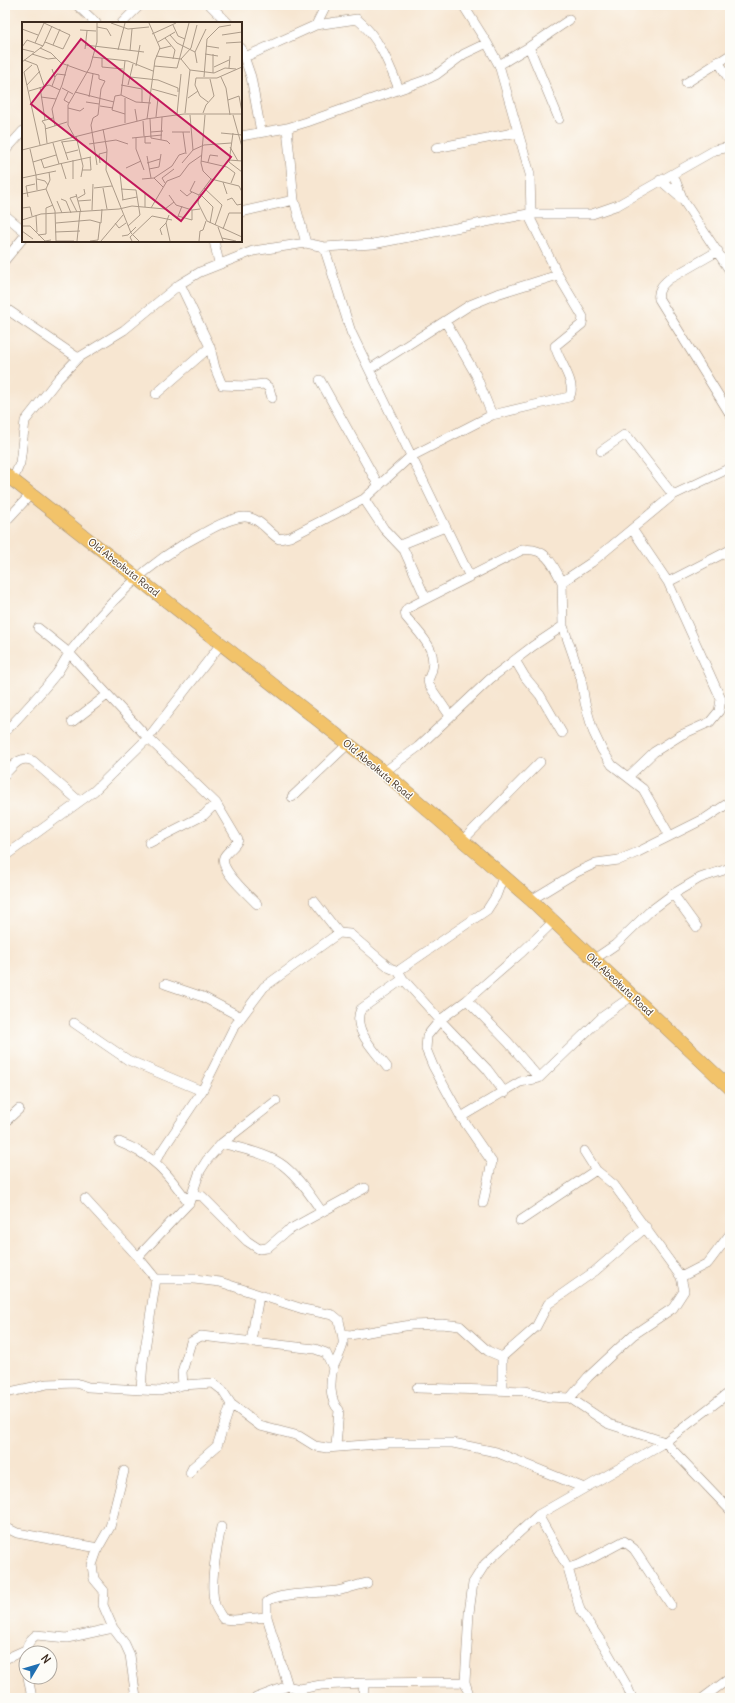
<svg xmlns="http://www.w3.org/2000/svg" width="735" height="1703" font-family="Delius,sans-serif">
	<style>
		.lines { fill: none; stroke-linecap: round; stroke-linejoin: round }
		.minor-casing { stroke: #998878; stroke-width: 10 }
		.highway-casing { stroke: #998878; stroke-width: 14 }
		.minor { stroke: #fff; stroke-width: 9 }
		.highway { stroke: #f2c36a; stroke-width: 13 }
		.labels { text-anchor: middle; stroke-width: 3; stroke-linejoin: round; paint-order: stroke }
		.street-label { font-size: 10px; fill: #3b2a1e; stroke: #fdfcf7 }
		.inset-road { fill: none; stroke: #ac9b89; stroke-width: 1 }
		.view { fill: #c2185b; fill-opacity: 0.15; stroke: #c2185b; stroke-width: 2 }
		.inset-edge { fill: none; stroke: #3b2a1e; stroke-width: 2 }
	</style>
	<rect width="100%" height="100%" fill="#fdfcf7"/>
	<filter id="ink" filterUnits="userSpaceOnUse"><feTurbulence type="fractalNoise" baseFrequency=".025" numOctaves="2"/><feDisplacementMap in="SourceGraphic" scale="8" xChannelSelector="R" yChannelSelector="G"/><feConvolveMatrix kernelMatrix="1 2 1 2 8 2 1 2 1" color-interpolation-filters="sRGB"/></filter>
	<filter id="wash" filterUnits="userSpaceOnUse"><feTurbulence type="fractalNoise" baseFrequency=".012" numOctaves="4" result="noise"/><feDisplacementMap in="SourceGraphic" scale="16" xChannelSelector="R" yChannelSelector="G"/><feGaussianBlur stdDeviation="0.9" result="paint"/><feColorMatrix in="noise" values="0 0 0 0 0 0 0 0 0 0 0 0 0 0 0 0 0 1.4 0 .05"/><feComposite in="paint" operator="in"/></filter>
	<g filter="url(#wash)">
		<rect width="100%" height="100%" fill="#f7e6d1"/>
	</g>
	<g filter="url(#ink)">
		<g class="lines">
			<g class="minor-casing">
				<path id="minor" d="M77,5L96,23
					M210,5L228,23
					M463,5L487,43L499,65L530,174L531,214
					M5,6L6,5
					M122,23L140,5
					M316,25L357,19C379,37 389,64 399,89
					M529,47L559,119
					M241,48L251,77L261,132
					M245,57L316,25L326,5
					M718,61L730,81
					M499,65L529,47L569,20
					M686,83L730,55
					M287,128L294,200L306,243
					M241,136L287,128L307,122L423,81L436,75L464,54L487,43
					M436,148L518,132
					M5,151L23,131
					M673,174L683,200L730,271
					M660,180L682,199
					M241,212L294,200
					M5,215L23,230
					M214,241L219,263
					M324,247L351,332L470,577
					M718,251L669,279C663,284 657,290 659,299L730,414
					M5,260L23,238
					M180,284L210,347L215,368L222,385L246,386L264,384L269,388L272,398
					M5,308L78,358
					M445,321L476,375L492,415
					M370,369L470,305L497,294L558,275
					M320,380L379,486
					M156,394L210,347
					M601,451L624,435L628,437L673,495
					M13,480L20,463L25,421L58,379L78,358L124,330L180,284L200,272L253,251L273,248L306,243L324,247L373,244L528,214H592L618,205L715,150L730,147
					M364,499L384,529L404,550L426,599
					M5,522L31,494
					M400,545L445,527
					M668,582L730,550
					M38,628L69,653L148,738L216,803L238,840C235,847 227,851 224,857C219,870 248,894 257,904
					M515,660L525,677L540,695L562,733
					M450,716L429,685L428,680C442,652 423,638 406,617L405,612L408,608L522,550C545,546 553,564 562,582
					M72,722L107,695
					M5,732C23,713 41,693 57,673C62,666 65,659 70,652C106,605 148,561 202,534C214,527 230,518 244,517C258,516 268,532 279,539L290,537L364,499L410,457L492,415L569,397C578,385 558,360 555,346L582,324L583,317L558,275L528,214
					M384,772L418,747L490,679L533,646L563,626
					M5,774C14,765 20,755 33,761L79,801
					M629,776L654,752L681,735L710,722L719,711L721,699L668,582L632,529
					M292,797L348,744
					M670,836L643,789L612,765L602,750L593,731L585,703L581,678L563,626L562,582L592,562L673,495L730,468
					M462,841L540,762
					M149,843L204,815L216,803
					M5,856L94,791L148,738L221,644
					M673,894L697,927
					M531,900L577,872L596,863L619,860L638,852L706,818L730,802
					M314,901L339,933
					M593,960L615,945L649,912L673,894L700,878L730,868
					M398,971L487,910L496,896L503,877
					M165,984L203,997L241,1017
					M467,1000L508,1042L539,1078
					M74,1023L128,1060L202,1091
					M387,1067C375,1051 351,1029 361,1009L403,979
					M461,1117L520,1082L539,1078L602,1017L632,996
					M5,1122L19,1109
					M119,1142C155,1156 167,1173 189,1203
					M222,1143C241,1149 268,1153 284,1166C299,1178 311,1196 322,1212
					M584,1151L596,1170L614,1185L681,1277
					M155,1161L202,1091L234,1027L264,987L339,933L350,934L390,968L398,971L403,979L440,1020L487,1069L505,1093
					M193,1195L202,1196L247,1241L259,1249L267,1248L287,1231L365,1188
					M85,1199L138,1257L156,1279H194L220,1282L303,1309L333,1315L339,1320C340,1329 344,1335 343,1344C341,1353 336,1360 333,1368C330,1381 329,1400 339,1410L336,1446
					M483,1203L492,1162L461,1117L433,1066L426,1049L427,1036L440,1020L467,1000L522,952L553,922
					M520,1221L596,1170
					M138,1257L189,1203L200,1171L207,1160L222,1143L276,1101
					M343,1334L350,1335L411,1325L442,1324L460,1326L488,1351L502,1357
					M251,1341L259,1296
					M183,1385L182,1372L191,1342L201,1336L315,1349L326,1353L333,1368
					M417,1388L526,1391L549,1397L570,1398L609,1424L665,1442L730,1510
					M141,1389L143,1362L156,1279
					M502,1390V1357L536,1327L548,1304L595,1271L646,1227
					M5,1393L47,1384L76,1383L88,1387L160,1391L183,1385L213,1383L222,1390L231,1404L260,1426L299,1436L315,1446L327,1448L389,1443H453L496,1452L584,1488
					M570,1398L588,1377L633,1335L673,1308L684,1291L681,1277L708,1263L730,1234
					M124,1471L110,1527L98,1548L92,1565L94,1579L104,1591L103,1605L113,1628L125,1644L130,1655L136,1698
					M190,1473L193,1467L217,1446L231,1404
					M538,1515L568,1568L580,1610L604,1646L627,1686L632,1698
					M5,1527L17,1533L98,1548
					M221,1527C217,1549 209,1583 215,1605C217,1610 220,1614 223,1619L234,1620L267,1617
					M568,1568L581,1564L624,1541L634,1549L671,1605
					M26,1657C25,1647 28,1641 36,1635L67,1638L113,1628
					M5,1659L25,1650
					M28,1677L32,1698
					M465,1682L470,1698
					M288,1686L267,1617V1602C275,1593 323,1593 337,1591C347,1589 357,1585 367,1583
					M256,1698L288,1686L300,1689L321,1685L364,1683L465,1682L469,1613L473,1583L485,1564L538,1515L665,1442L730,1392
					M363,1698L364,1683
					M703,1698L730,1678"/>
			</g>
			<g class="highway-casing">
				<path id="highway" d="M5,474L384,772L531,900L730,1088"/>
			</g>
			<use href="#minor" class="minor"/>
			<use href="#highway" class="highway"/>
		</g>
	</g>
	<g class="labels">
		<g class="street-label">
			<text transform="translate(124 567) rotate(38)" y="4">Old Abeokuta Road</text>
			<text transform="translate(378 769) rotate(40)" y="4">Old Abeokuta Road</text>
			<text transform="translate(620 984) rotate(43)" y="4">Old Abeokuta Road</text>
		</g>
	</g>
	<g transform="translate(22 22)">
		<rect width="220" height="220" fill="#f7e6d1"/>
		<path class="inset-road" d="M22,1L48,13L41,27L23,20M89,1L106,7L127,5M151,3L156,14L163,17M75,5L85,7L89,14M0,7L16,13M58,8L74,9M130,12L154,1M148,13L155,21L173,30M200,13L220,10M143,16L153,28L151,37M136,20L153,10M13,21L22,1M204,21L220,20M31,23L38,7M63,23L122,30M184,24L197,26M0,25L5,18L21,24M18,26L29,31L39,41L64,50M0,27L12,30M63,27L65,9M137,27L149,24M96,28L103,1M108,29L110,7M10,32L26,37L34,36M183,32L196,34M134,34L159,37L168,48L163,91M70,35L106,39L131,49M80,36V45L101,47M159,37L169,26L175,3M2,38L15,43L22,64M103,39L99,73L114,80L129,81M0,40L21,24L30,4M175,41L173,30L184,7M10,43L2,50L18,123M114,44L118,23M132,44L155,46L167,1M192,45L207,38M207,46L208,34M30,47L33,56L30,64M168,48L192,51L203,46L214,47M64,50L77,53V57L83,59L79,67L76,93L71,96L69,103L75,143M191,51V32M33,55L35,52L44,53M108,55L136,58L156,66V70M182,55L185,17L197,5L209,3M199,55L204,66L208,93M5,63L18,49M99,63L120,67V80M106,63L111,42M18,65L23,98M40,66L51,72M130,67L155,74M7,69L27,63L38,68M46,70L42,78L47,81M53,70L92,80M99,73L93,74L90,88L103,92M19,75L34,77M67,75L71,52M103,76V101M166,76L176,69M206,78L217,74L220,90M64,80L77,82M186,80L178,74L173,63L174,56H195L220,45M78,84L91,86M46,86L58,89L62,86M113,87L115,99M181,91L184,83L192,74L188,57M155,92L159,52M168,93L171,128M183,93L179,141L181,149L189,157L177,173L176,181L185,199L220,215M211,93L220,125M134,95L136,76M125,97L133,38L138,26L127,1M128,97L129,116L145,119L148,122M121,99L122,114M33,104L30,87L40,63L46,42M23,107L45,100M81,107L85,128L84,148L109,211L117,219M129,110L141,109M150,110H168M161,110L164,132M199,111L220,113M211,111L207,140L220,150M52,114L46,103V83L68,45L75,20V1M54,114L61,144L59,155M123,114V121H129M110,116L140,113M114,116V127L122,148M139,118L140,95M39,120L55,118M40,120L46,138M25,121L23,103L20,99L31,96M67,122L94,118L106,122M208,125L216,139M0,128L124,97L162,92H220M44,131L56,128M125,134L129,156M19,137L22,146L37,142L31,121M51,138V157M207,138L220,139M179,139L205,145L213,151L209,161M11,140L34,133M186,140L188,133L196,134M39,141L44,157M78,141L77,132L85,130M125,141L138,137M160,141L171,128L182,123L209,121M37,142L69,135M104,146L119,139M127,147L137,145L139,132M60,148H69L68,135M98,152L101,178M0,156L14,153L8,127M132,156L141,165M15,157L23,159L26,163M120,157L132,156L150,144L157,133L163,131M189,157L217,164L220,170M173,159L168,169L177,173M201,160L205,172M143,161L140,156L152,147M72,166L90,164M81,166L85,187M182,166L200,183L193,203M24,167L33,189L34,219M99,167L114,168L118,193L106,204M15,168L14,153L34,149M158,168L165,174L170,170M0,172L24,167L28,158L27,150M54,172L59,190M178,172L191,185L188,201M147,173L154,183L170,188L178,187M55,174L48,176L55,190M6,175L4,164L13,162M56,176L63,172L62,167M39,177L44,179L49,191M100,178L115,175M205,178L210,176L215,183L220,182M35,179L40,191M56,179L69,178M123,185V172M0,186L8,185L10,194M129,186L145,159L158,154L167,142L180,133M70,188L71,162M14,193L15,210M130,194L150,198M156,194L170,198V188M155,197L160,184M0,198L19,192L97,187L110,184L143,187L152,180M34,201L68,198L79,201L80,187M93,201L97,206L104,201M144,201L148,219M1,204H8L23,219L29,218M196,205L201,219M201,207L207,191H220M0,209L11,217M33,210L58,209M16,213L24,212V186L31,183M140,213L138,207L144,201L147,193M100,214L106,213L114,205M200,216L214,219M34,219H52M55,219L58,190M68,219L76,218L78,201M79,219L101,193M110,219L108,215L130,194M177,219L178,209L181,208L184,199"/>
		<path class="view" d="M59,17L209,135L159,199L9,82Z"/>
		<rect width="220" height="220" class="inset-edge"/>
	</g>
	<rect width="735" height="1703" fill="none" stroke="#fdfcf7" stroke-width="20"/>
	<g transform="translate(38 1665) rotate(52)"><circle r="19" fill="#fdfcf7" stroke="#afa8a0"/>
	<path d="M0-3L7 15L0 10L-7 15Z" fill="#1f6fb2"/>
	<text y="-6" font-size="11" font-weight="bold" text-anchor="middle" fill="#3b2a1e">N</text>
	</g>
</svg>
